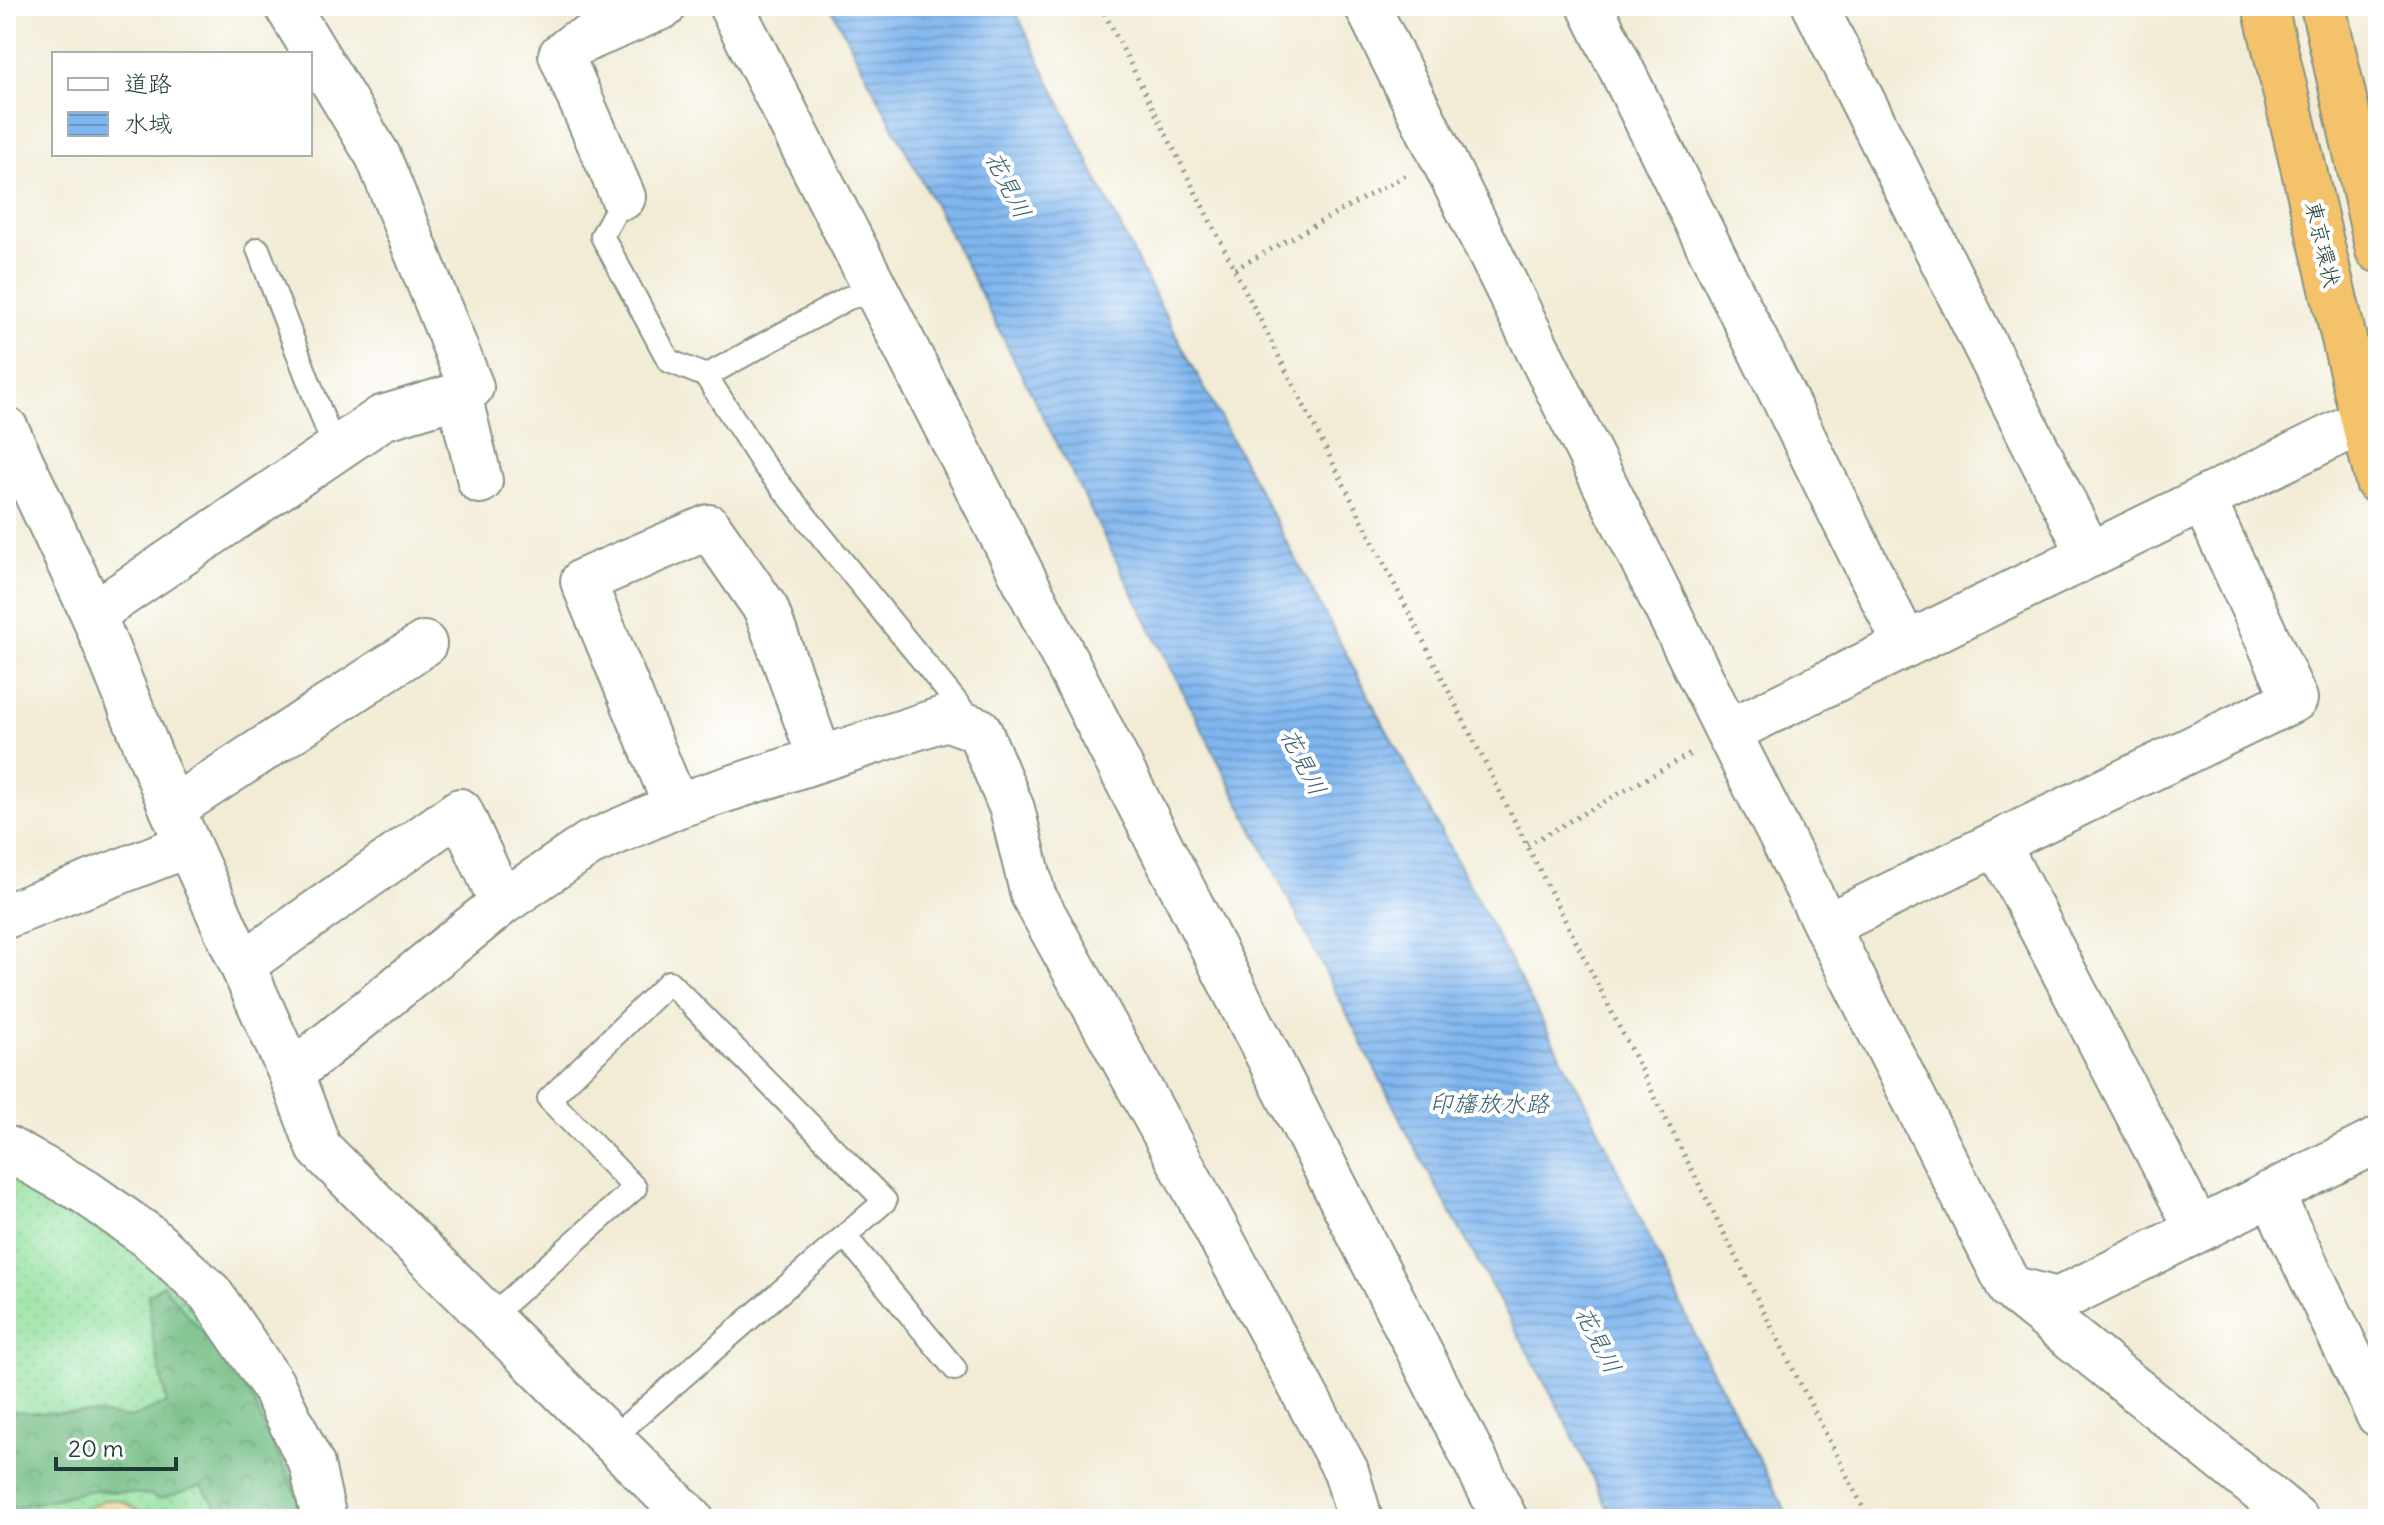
<svg xmlns="http://www.w3.org/2000/svg" width="2384" height="1525" font-family="Delius,'Klee One',sans-serif">
	<style>
		.grass { fill: url(#grass-dots); stroke: #588e69; stroke-width: 2 }
		.forest { fill: url(#forest-crowns); stroke: #4a7e5c; stroke-width: 2 }
		.sand { fill: url(#sand-dots); stroke: #868c69; stroke-width: 2 }
		.water { fill: url(#water-rules); stroke: #507a92; stroke-width: 2 }
		.lines { fill: none; stroke-linecap: round; stroke-linejoin: round }
		.service-casing { stroke: #889484; stroke-width: 26 }
		.minor-casing { stroke: #889484; stroke-width: 48 }
		.tertiary-casing { stroke: #889484; stroke-width: 48 }
		.trunk-casing { stroke: #889484; stroke-width: 48 }
		.path { stroke: #889484; stroke-width: 5; stroke-dasharray: 2 6; stroke-linecap: butt }
		.service { stroke: #fff; stroke-width: 22 }
		.minor { stroke: #fff; stroke-width: 44 }
		.tertiary { stroke: #fff; stroke-width: 44 }
		.trunk { stroke: #f3c26a; stroke-width: 44 }
		.labels { text-anchor: middle; stroke-width: 8; stroke-linejoin: round; paint-order: stroke }
		.street-label { font-size: 22px; fill: #1f3d34; stroke: #fff }
		.water-label { font-size: 24px; font-style: italic; fill: #3c616c; stroke: #fff }
	</style>
	<defs>
		<pattern id="grass-dots" width="8" height="8" patternUnits="userSpaceOnUse" patternTransform="scale(2)"><rect width="8" height="8" fill="#92e09e"/><path d="M2 2h.1M6 6h.1" fill="none" stroke="#7dc189" stroke-width="1.8" stroke-linecap="round"/></pattern>
		<pattern id="forest-crowns" width="20" height="18" patternUnits="userSpaceOnUse" patternTransform="scale(2)"><rect width="20" height="18" fill="#75be85"/><path d="M2 6a3 3 0 1 1 6 0M12 15a3 3 0 1 1 6 0" fill="none" stroke="#5f9c6e"/></pattern>
		<pattern id="sand-dots" width="8" height="8" patternUnits="userSpaceOnUse" patternTransform="scale(2)"><rect width="8" height="8" fill="#eeda9e"/><path d="M2 2h.1M6 6h.1" fill="none" stroke="#ccbc89" stroke-width="1.8" stroke-linecap="round"/></pattern>
		<pattern id="water-rules" width="6" height="5" patternUnits="userSpaceOnUse" patternTransform="scale(2)"><rect width="6" height="5" fill="#80b6ef"/><path d="M0 2.5h6" fill="none" stroke="#6895c2"/></pattern>
	</defs>
	<rect width="100%" height="100%" fill="#fff"/>
	<filter id="ink" filterUnits="userSpaceOnUse"><feTurbulence type="fractalNoise" baseFrequency=".0125" numOctaves="2"/><feDisplacementMap in="SourceGraphic" scale="16" xChannelSelector="R" yChannelSelector="G"/><feConvolveMatrix kernelMatrix="1 2 1 2 8 2 1 2 1" color-interpolation-filters="sRGB"/></filter>
	<filter id="wash" filterUnits="userSpaceOnUse"><feTurbulence type="fractalNoise" baseFrequency=".006" numOctaves="4" result="noise"/><feDisplacementMap in="SourceGraphic" scale="32" xChannelSelector="R" yChannelSelector="G"/><feGaussianBlur stdDeviation="1.8" result="paint"/><feColorMatrix in="noise" values="0 0 0 0 0 0 0 0 0 0 0 0 0 0 0 0 0 1.4 0 .05"/><feComposite in="paint" operator="in"/></filter>
	<g filter="url(#wash)">
		<rect width="100%" height="100%" fill="#f2ebd5"/>
		<path class="grass" d="M6,1175C51,1199 96,1223 136,1255C214,1317 279,1423 307,1519H6Z"/>
		<path class="forest" d="M163,1285L218,1350L251,1397L301,1504L302,1519H226L201,1486L160,1499L150,1495L93,1490L6,1510V1406L17,1412L86,1413L131,1418L167,1403L153,1339L148,1295Z"/>
		<path class="sand" d="M104,1500H119L154,1519H80L90,1506Z"/>
		<path class="water" d="M830,6H1013L1142,271L1589,1109L1703,1352L1790,1519H1612L1564,1418L1414,1146L969,271Z"/>
	</g>
	<g filter="url(#ink)">
		<g class="lines">
			<g class="service-casing">
				<path id="service" d="M623,197L602,236L669,361L706,376L763,464L970,719
					M258,249L335,450
					M706,376L848,298L876,291
					M845,1236L955,1369
					M489,1318L635,1188L549,1099L669,982L885,1201L611,1439"/>
			</g>
			<g class="minor-casing">
				<path id="minor" d="M731,6L1505,1519
					M1367,6L1728,732L2010,1288L2058,1300L2378,1140
					M1590,6L1906,645
					M1815,6L2090,555
					M623,197L561,55L575,44L664,6
					M459,395L480,481
					M6,429L93,614L172,809L291,1074L319,1148L691,1519
					M93,614L382,418L459,395L471,387L378,156L287,6
					M1728,732L2365,420
					M676,806L583,581L709,527L766,609L820,758
					M172,809L424,644
					M1997,843L2198,1230
					M6,916L188,845
					M1826,926L2295,699L2203,499
					M242,965L460,811L502,903
					M291,1074L502,903L589,844L676,806L946,718L979,730L1012,809L1033,895L1171,1145L1346,1471L1360,1519
					M2271,1193L2378,1414
					M2015,1292L2296,1519"/>
			</g>
			<g class="tertiary-casing">
				<path id="tertiary" d="M6,1148L84,1191L148,1236L210,1293L272,1384L312,1465L324,1519"/>
			</g>
			<g class="trunk-casing">
				<path id="trunk" d="M2265,6L2378,482
					M2323,6L2378,250"/>
			</g>
			<path class="path" d="M1101,6L1869,1519
				M1235,269L1406,175
				M1527,845L1694,752"/>
			<use href="#service" class="service"/>
			<use href="#minor" class="minor"/>
			<use href="#tertiary" class="tertiary"/>
			<use href="#trunk" class="trunk"/>
		</g>
	</g>
	<g class="labels">
		<g class="street-label">
			<text transform="translate(2323 244) rotate(77)" y="8">東京環状</text>
		</g>
		<g class="water-label">
			<text transform="translate(1008 185) rotate(63)" y="8">花見川</text>
			<text transform="translate(1303 762) rotate(63)" y="8">花見川</text>
			<text x="1489" y="1112">印旛放水路</text>
			<text transform="translate(1598 1340) rotate(63)" y="8">花見川</text>
		</g>
	</g>
	<rect width="2384" height="1525" fill="none" stroke="#fff" stroke-width="32"/>
	<rect x="52" y="52" width="260" height="104" fill="#ffffff" stroke="#a5b1ae" stroke-width="2"/>
	<rect x="68" y="78" width="40" height="12" fill="#ffffff" stroke="#a5b1ae" stroke-width="2"/>
	<text x="124" y="92" font-size="24" fill="#1f3d34">道路</text>
	<rect x="68" y="112" width="40" height="24" fill="url(#water-rules)" stroke="#a5b1ae" stroke-width="2"/>
	<text x="124" y="132" font-size="24" fill="#1f3d34">水域</text>
	<path d="M56 1457v12h120v-12" fill="none" stroke="#1f3d34" stroke-width="4"/>
	<text x="68" y="1457" font-size="24" fill="#1f3d34" stroke="#ffffff" stroke-width="6" paint-order="stroke">20 m</text>
</svg>
